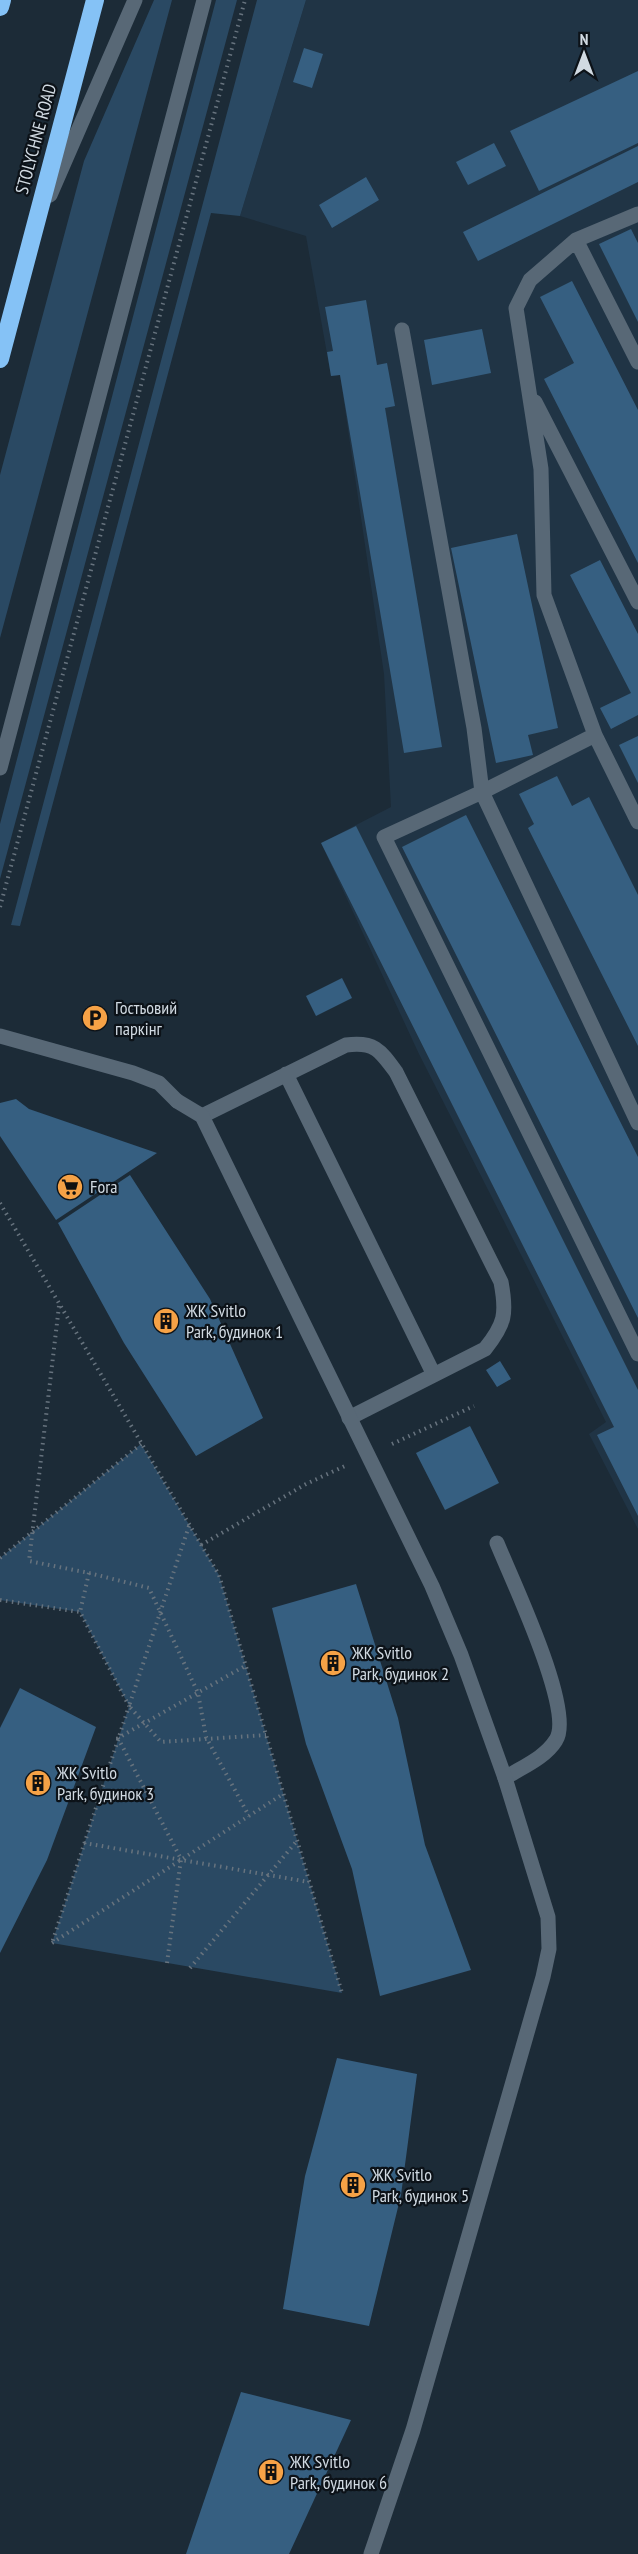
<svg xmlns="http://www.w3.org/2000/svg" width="638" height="2554" font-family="'PT Sans Narrow',sans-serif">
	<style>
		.built { fill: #203445 }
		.green { fill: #2a4963 }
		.building { fill: #365f81 }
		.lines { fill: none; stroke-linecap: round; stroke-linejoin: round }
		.path { stroke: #67737e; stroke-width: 4; stroke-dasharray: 1.5 4.5; stroke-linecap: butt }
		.lane { stroke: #586876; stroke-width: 15 }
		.street { stroke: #586876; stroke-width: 15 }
		.highway { stroke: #85c2f6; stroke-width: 18 }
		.labels { text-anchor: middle; stroke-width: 4.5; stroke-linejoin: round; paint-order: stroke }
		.street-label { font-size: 18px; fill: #d1dae2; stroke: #0c1218 }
		.poi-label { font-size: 18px; fill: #d1dae2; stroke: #0c1218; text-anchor: start }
	</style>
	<rect width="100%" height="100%" fill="#1c2b37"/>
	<path class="built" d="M306,0H638V1529L589,1434L606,1422L419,1054L321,843L391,807L384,674L340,375L331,376L306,236L240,216Z"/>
	<path class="green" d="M154,0H172L0,638V475L84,161Z
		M216,0H237L0,879V824Z
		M257,0H306L240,216L211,213L20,926L11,925Z
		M141,1444L219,1575L342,1993L52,1943L129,1706L80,1612L0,1600V1558Z"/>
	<path class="building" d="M304,48L323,54L312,88L293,82Z
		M638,71V143L539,191L510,131Z
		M494,143L506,166L468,185L456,162Z
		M638,146V182L478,261L463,232Z
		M366,177L379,200L332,228L319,205Z
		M631,229L638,243V322L599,244Z
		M572,281L638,410V563L544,379L574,363L540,297Z
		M366,300L377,365L387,363L395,406L385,408L442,747L404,753L340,375L331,376L327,352L333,351L325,307Z
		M482,329L491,373L432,385L424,340Z
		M517,534L558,728L528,735L533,755L496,763L451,548Z
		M600,560L638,634V715L611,729L600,708L631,693L570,575Z
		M638,736V783L619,745Z
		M557,776L572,806L589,797L638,895V1046L528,828L534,824L519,794Z
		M466,815L638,1157V1318L402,847Z
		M356,826L638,1390V1516L597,1435L614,1427L321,843Z
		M342,978L352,998L316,1016L306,996Z
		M16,1099L29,1109L157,1153L56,1220L0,1136V1103Z
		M130,1175L210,1299L263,1418L196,1456L124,1343L58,1223Z
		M500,1361L511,1379L497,1387L486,1370Z
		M470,1426L499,1483L445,1510L416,1453Z
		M356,1584L398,1718L425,1845L471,1970L380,1996L352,1869L306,1744L272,1608Z
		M20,1688L96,1727L47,1860L0,1953V1728Z
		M337,2058L417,2074L401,2195L369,2326L283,2309L305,2176Z
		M241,2392L351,2420L289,2554H186Z"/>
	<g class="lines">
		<path class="path" d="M0,907L245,0
			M0,1203L219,1575L342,1993
			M59,1306L29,1561L89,1573L80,1612
			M392,1444L474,1406
			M189,1526L129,1706L161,1742L266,1735
			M201,1545L306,1484L345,1466
			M0,1558L141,1444
			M89,1573L149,1588L198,1693L206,1737L249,1816
			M0,1600L80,1612L129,1706L52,1943
			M84,1843L309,1882
			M52,1943L283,1794
			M167,1963L181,1859L118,1738L245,1666
			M190,1968L296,1842"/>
		<path class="lane" d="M638,214L576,240L530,280L516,308L541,469L544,595L595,735L638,822
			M576,240L638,362
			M402,330L474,728L482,792L638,1123
			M535,402L638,602
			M595,735L482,792L384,837L638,1354
			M0,1036L133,1073L159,1083L177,1101
			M286,1074L434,1375
			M202,1116L346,1045C374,1041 380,1050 396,1072L501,1282C507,1314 505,1324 485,1349L349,1418
			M497,1543C511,1578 575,1711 556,1740C545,1758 522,1767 505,1778"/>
		<path class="street" d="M50,195L135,0
			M0,768L204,0
			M177,1101L202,1116L432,1586L461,1655L505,1778L548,1917L549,1949L543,1977L413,2430L371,2554"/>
		<path class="highway" d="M0,7L2,0
			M0,359L95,0"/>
	</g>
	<defs>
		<g id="parking-disc" transform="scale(1.35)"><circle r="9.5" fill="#f6a246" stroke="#0c1218"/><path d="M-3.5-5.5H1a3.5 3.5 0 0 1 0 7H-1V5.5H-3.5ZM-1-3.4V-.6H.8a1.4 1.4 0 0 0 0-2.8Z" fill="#111"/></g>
		<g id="supermarket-disc" transform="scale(1.35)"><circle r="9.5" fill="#f6a246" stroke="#0c1218"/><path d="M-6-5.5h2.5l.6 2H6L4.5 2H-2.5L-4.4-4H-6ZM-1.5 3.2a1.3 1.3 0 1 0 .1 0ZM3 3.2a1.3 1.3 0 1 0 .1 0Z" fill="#111"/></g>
		<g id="building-disc" transform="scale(1.35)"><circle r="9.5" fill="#f6a246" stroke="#0c1218"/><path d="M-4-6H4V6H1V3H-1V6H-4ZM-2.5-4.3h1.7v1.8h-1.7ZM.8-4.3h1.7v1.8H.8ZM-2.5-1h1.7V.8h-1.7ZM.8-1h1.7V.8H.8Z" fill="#111"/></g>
	</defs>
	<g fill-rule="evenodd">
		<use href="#parking-disc" x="95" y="1018"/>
		<use href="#supermarket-disc" x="70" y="1187"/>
		<use href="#building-disc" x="166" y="1321"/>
		<use href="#building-disc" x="333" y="1663"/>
		<use href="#building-disc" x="38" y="1783"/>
		<use href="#building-disc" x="353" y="2185"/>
		<use href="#building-disc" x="271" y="2472"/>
	</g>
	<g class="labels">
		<g class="street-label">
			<text transform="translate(36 139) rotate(-75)" y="6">STOLYCHNE ROAD</text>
		</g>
		<g class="poi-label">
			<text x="115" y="1014">Гостьовий<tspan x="115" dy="21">паркінг</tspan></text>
			<text x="90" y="1193">Fora</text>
			<text x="186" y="1317">ЖК Svitlo<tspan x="186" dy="21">Park, будинок 1</tspan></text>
			<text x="352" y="1659">ЖК Svitlo<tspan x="352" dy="21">Park, будинок 2</tspan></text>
			<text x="57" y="1779">ЖК Svitlo<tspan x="57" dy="21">Park, будинок 3</tspan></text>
			<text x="372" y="2181">ЖК Svitlo<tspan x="372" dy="21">Park, будинок 5</tspan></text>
			<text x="290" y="2468">ЖК Svitlo<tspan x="290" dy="21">Park, будинок 6</tspan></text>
		</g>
	</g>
	<g transform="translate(584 54)" stroke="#0c1218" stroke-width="4.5" paint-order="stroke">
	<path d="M0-4.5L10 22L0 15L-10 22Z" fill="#d1dae2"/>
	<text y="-9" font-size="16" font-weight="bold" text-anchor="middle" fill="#d1dae2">N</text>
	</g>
</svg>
